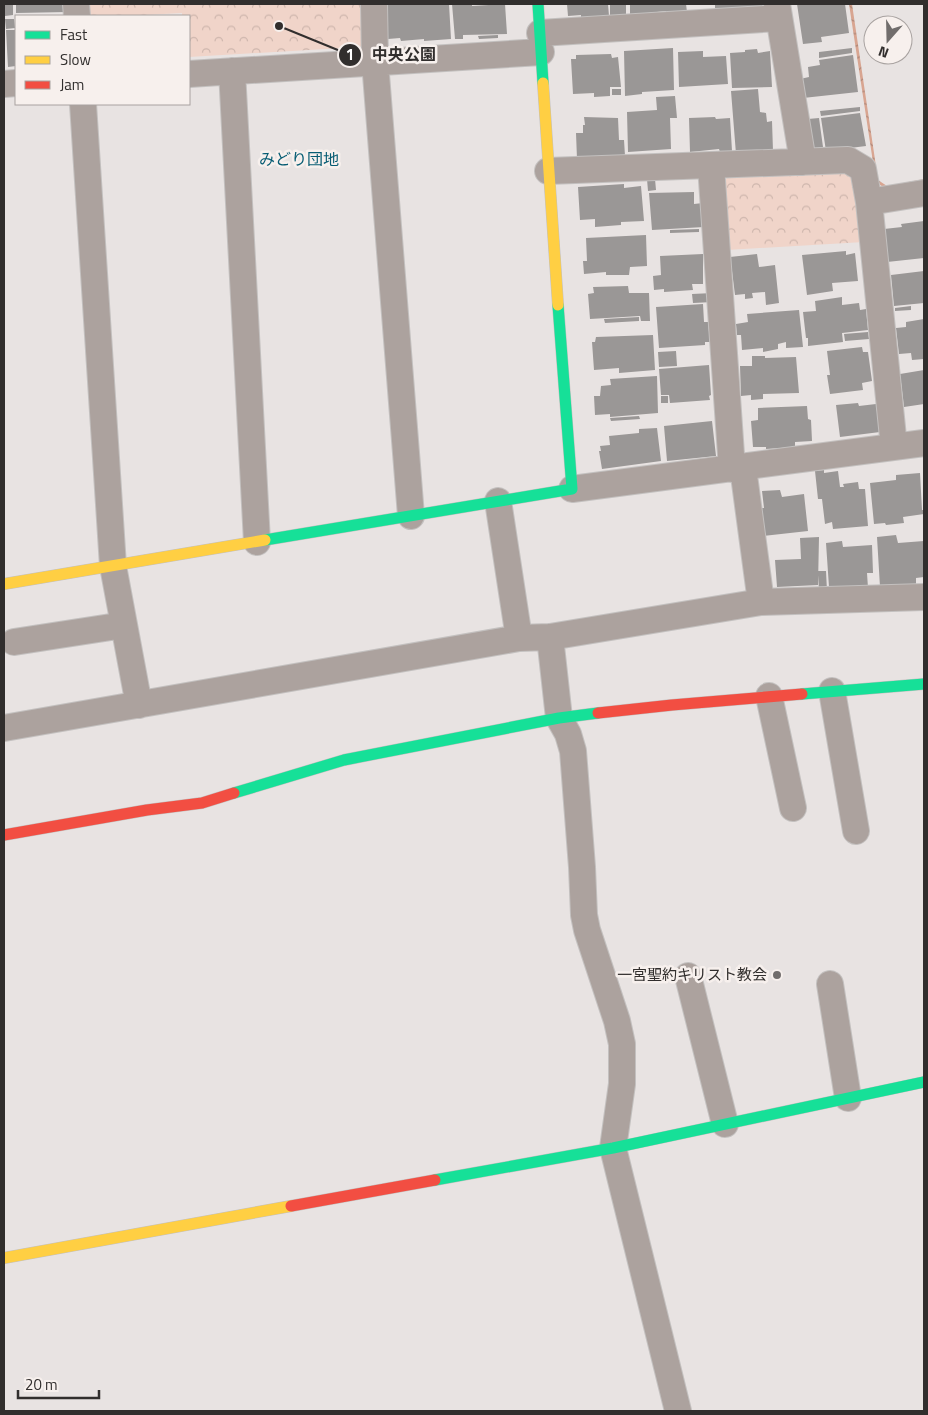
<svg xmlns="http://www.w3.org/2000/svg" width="928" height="1415" font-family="'Titillium Web','Noto Sans JP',sans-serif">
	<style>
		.park { fill: url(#park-crowns) }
		.water { fill: url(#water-waves) }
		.building { fill: #9a9796 }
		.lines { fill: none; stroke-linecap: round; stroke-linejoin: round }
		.street-casing { stroke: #c3c0bf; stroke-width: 28 }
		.fast-casing { stroke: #c3c0bf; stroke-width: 12 }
		.slow-casing { stroke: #c3c0bf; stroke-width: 12 }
		.jam-casing { stroke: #c3c0bf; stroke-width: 12 }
		.street { stroke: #aca29e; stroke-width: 26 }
		.fast { stroke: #16e098; stroke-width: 11 }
		.slow { stroke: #ffcf43; stroke-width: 11 }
		.jam { stroke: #f24e42; stroke-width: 11 }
		.poi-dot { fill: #716d6c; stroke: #f7f0ed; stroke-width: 2 }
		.labels { text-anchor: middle; stroke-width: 5; stroke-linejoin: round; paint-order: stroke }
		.poi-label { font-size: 15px; fill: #312e2d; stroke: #f7f0ed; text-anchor: end }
		.neighbourhood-label { font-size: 16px; fill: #075c73; stroke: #f7f0ed }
		.leader { fill: none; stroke: #312e2d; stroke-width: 2 }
		.callout-dot { fill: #312e2d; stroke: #f7f0ed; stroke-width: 2 }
		.mark-label { font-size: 15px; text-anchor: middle; font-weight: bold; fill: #fff }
		.callout-label { font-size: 16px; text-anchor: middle; font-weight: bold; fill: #312e2d; stroke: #f7f0ed; stroke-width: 5; stroke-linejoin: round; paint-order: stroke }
	</style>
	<defs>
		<pattern id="park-crowns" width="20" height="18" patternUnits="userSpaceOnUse" patternTransform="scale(1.25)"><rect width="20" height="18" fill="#f0d4c9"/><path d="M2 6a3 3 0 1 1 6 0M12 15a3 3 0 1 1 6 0" fill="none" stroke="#ceb6ad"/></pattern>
		<pattern id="water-waves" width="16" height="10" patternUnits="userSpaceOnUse" patternTransform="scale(1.25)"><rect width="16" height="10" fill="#d8a591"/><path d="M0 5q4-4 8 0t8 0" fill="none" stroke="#b08777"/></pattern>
	</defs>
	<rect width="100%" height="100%" fill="#e8e3e2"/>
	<path class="park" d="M86,4H368L370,35L360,47L189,57V16H182V13L126,16H86Z
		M732,173H853L864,242L727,250L723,182Z"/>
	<path class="water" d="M849,4H852L878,180L887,186L924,179V182L886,189L876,182Z"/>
	<path class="building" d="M4,4H13V15L5,16Z
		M16,4H67V12L16,13Z
		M386,4H449L451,39L424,41V39L401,41L400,38L388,39Z
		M452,4H472V6L505,4L507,34L463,35V39H455Z
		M567,4H608L609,16L581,18V15L568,16Z
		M610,4H626V15L610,16Z
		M630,4H686L687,12L667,14L666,11L630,15Z
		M715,4H762L763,8L715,11Z
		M797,4H845L849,33L821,37L822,42L803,44Z
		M5,19H14L15,28L6,29Z
		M6,30H16V66L8,67Z
		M498,35V38L479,39L478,36Z
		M673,48L674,90L642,92V94L625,96L624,51Z
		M852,48V53L819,58V52Z
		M757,49L758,53L770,51L772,87L732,88L730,53L745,52V50Z
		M703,51V57L726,56L728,84L679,87L678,52Z
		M611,54L612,58L618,57L621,87H610V96L594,97V93L573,94L571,59H576V55Z
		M853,55L858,92L803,98L800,79L809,77L808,67L820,65L819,60Z
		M612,89H621V95H612Z
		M758,89L760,112L766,113L767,122L772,121L773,151L736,154L731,91Z
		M675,96L677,118H670L671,149L628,152L627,112L657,110L656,97Z
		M860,107V111L821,116L820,111Z
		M860,113L866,146L826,151L821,118Z
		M584,117L618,118L619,140H624L625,156L577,159L576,133H583V125H585Z
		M715,117L716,119L730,118L732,151L720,152L719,149L690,152L689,118Z
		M819,118L823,147L811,149L808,119Z
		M647,179H655L656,190L648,191Z
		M624,184V188L641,186L644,221L621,222V225L595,227V219L580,220L578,187Z
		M694,192V204L703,203L704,227L652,230L649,193Z
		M924,221V258L887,262L884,229L902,227L901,224Z
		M699,229V232L670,233V230Z
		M646,235L647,266L630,267L629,275H606V272L584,274L583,261H587L586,238Z
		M846,251V255L855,253L858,281L832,283L833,291L807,295L802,255Z
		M703,254V284H692L693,290L664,292V289L654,290L653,276L661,275L660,256Z
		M757,254L759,267L775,265L779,303L766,305L765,292L752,293L753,298L745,299V294L735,295L732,271H729L730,257Z
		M924,271V303L894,306L891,275Z
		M628,286L629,293H649L650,321H641L640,316L590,319L588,294L594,293L593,287Z
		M713,293V302L693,303L692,294Z
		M842,297V305L859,303L860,310L866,309L868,330L842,333L843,342L808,346V338H806L803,312L816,311L815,301Z
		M703,304L704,322H708L710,342H705V345L659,348L656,307Z
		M911,306V310L895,311V308Z
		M799,310L803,347L786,348V342L778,344V349L763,352V348L742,350L741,335H737L736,324L748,322L747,314Z
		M639,317V321L605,323L604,319Z
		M924,319V359L912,360L911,353L899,354L896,328L906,327V322Z
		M868,332L869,339L845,341L844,334Z
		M653,335L655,370L619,373V368L594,370L592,342H595L596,337Z
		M862,347L863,352H868L872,381L862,383L863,390L830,394L827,375H830L827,351Z
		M676,351L677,366L659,367L658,352Z
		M752,356H765V358L796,357L799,393L763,394V399L751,400V395L741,396L740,366H752Z
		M709,365L711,395L709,396L710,400L670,403L669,395H661L659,369Z
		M924,370V404L904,407L900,374Z
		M657,376L658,413L610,417V414L595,415L594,396H600L601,386L611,385L610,379Z
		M661,396H668V403H661Z
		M858,403L859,406L876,404L880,432L840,437L836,405Z
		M807,406L808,419L811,420L812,441L795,442V447L766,449V447H753L751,421L758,420V408Z
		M639,416L640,419L611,421L610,418Z
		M712,421L716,456L667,461L664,426Z
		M657,428L661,461L602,469L599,451H601L600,446L610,445L609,436L639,433V429Z
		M824,470V473L838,471L840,487H844L843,484L858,482L859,489H865L868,526L833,529L832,522L825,524L822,499H818L815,471Z
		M920,473L922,510H924V514L903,517L904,523L886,525L885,523L874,524L870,483L896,480V475Z
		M780,490L782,497L804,494L808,531L763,536L760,508H764L762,491Z
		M896,535L898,543L924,541V577L916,578V584L880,587L877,537Z
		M819,537L818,585L777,587L775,560L801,559L800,538Z
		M842,541L843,547L872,545L873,573H867L868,588L829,587L826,543Z
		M818,571H826L827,591L819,592Z"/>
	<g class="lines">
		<g class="street-casing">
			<path id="street" d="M76,4L77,16
				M374,4L375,62L411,516
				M777,4L803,162
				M540,33L779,18
				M232,71L257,542
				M189,74L541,52
				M4,84L16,83
				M83,104L113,566L139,705
				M711,166L732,469
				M548,171L848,160L863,169L869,202L894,447
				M869,202L924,193
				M743,468L761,602
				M572,489L924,443
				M498,501L519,638
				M550,637L559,718L568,734L573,751L582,867L584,915L587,930L617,1021L622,1044V1084L613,1148L678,1411
				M14,642L124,625
				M832,691L856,831
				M769,696L793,808
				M4,728L519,638L550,637L761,602L924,597
				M688,976L725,1124
				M830,984L848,1098"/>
		</g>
		<g class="fast-casing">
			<path id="fast" d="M538,4L543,83
				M265,540L572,489L558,305
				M802,694L924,684
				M234,793L344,760L559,718L598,713
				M435,1180L613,1148L924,1082"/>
		</g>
		<g class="slow-casing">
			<path id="slow" d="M543,83L558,305
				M4,584L265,540
				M4,1258L291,1206"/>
		</g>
		<g class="jam-casing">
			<path id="jam" d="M598,713L672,705L802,694
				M4,835L147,810L202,803L234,793
				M291,1206L435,1180"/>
		</g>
		<use href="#street" class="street"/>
		<use href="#fast" class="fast"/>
		<use href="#slow" class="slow"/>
		<use href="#jam" class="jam"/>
	</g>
	<circle class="poi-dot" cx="777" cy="975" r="5"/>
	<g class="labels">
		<g class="poi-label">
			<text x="767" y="980">一宮聖約キリスト教会</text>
		</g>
		<g class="neighbourhood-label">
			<text x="299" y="165">みどり団地</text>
		</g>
	</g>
	<path class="leader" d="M279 26L350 55"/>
	<g class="callout-dot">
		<circle cx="279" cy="26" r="5"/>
		<circle cx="350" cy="55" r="12"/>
	</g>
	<g class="mark-label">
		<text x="350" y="60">1</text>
	</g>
	<g class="callout-label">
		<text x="404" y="60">中央公園</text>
	</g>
	<rect width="928" height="1415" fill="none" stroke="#312e2d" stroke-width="10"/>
	<rect x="15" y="15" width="175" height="90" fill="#f7f0ed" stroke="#a8a2a0"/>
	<rect x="25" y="31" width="25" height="8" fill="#16e098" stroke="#a8a2a0"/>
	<text x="60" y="40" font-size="15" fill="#312e2d">Fast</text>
	<rect x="25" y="56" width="25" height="8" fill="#ffcf43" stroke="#a8a2a0"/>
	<text x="60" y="65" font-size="15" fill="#312e2d">Slow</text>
	<rect x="25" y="81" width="25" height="8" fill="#f24e42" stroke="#a8a2a0"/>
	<text x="60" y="90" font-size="15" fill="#312e2d">Jam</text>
	<g transform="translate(888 40) rotate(200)"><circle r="24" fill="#f7f0ed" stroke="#a8a2a0"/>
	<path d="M0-4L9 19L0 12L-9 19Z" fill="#716d6c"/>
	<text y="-8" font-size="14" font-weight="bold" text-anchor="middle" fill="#312e2d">N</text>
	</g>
	<path d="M18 1390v8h81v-8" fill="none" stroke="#312e2d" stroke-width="2.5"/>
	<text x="25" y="1390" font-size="15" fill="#312e2d" stroke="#f7f0ed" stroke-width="4" paint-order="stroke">20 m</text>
</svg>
